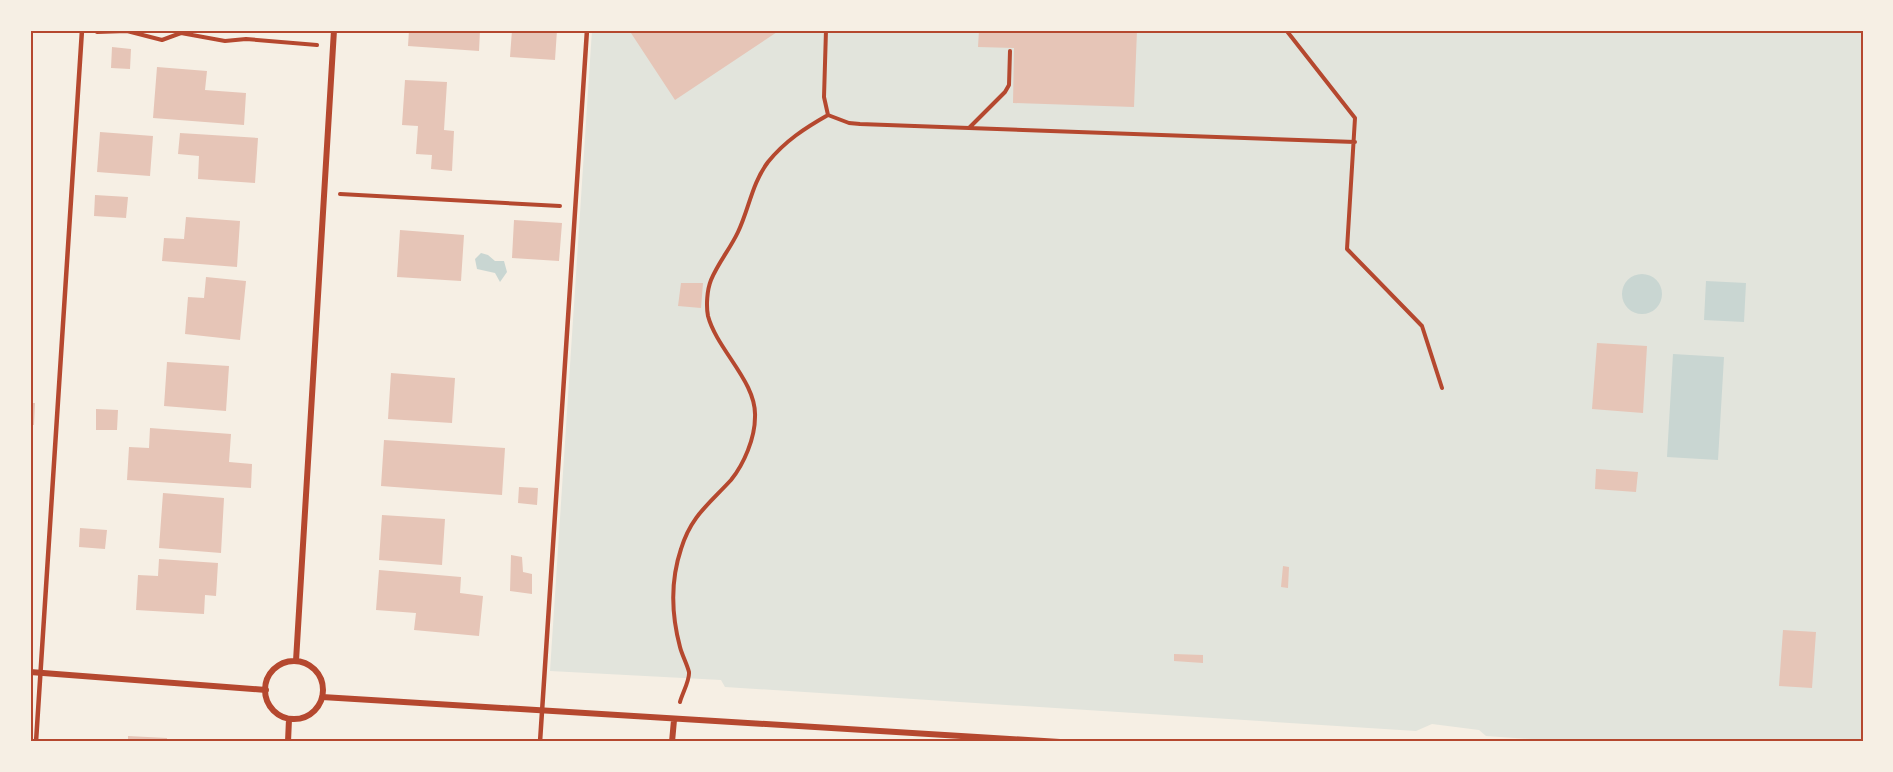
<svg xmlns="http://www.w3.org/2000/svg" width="1893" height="772" font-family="'DejaVu Sans',sans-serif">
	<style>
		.green { fill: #e2e4dc }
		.water { fill: #c9d6d2 }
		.building { fill: #e6c5b7 }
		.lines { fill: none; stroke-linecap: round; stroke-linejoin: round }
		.path { stroke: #b5482f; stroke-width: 4 }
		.service { stroke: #b5482f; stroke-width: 4.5 }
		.minor { stroke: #b5482f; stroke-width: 6 }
		.neatline { fill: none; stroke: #b5482f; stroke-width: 2 }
	</style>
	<rect width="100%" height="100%" fill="#f6efe4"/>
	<path class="green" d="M592,30H1863V742H1574L1486,736L1479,730L1432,724L1416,731L725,687L721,680L550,671Z"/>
	<path class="water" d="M481,253L488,255L495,261H504L507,272L500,282L495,273L477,269L475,259Z
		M1622 294a20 20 0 1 1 40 0a20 20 0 1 1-40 0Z
		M1706,281L1746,283L1744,322L1704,320Z
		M1673,354L1724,357L1718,460L1667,457Z"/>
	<path class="building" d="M409,30H480L479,51L408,46Z
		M512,30H557L555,60L510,57Z
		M629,30H780L675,100Z
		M979,30H1137L1134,107L1013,103L1014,48L978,47Z
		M112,47L131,49L130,69L111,68Z
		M157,67L207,71L205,90L246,93L244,125L153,118Z
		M405,80L447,82L444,130L454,131L452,171L431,169L432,155L416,154L418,126L402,125Z
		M100,132L153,136L150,176L97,172Z
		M180,133L258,138L255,183L198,179L199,156L178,154Z
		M95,195L128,197L126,218L94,216Z
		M186,217L240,221L237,267L162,261L164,238L184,239Z
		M514,220L562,223L559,261L512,258Z
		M400,230L464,235L461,281L397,277Z
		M206,277L246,281L240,340L185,334L188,297L204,298Z
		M681,283H703L701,308L678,306Z
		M1597,343L1647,346L1643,413L1592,409Z
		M167,362L229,366L226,411L164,406Z
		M391,373L455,378L452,423L388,419Z
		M30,403H35L34,425H30Z
		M96,409L118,410L117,430H96Z
		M150,428L231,434L229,462L252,464L251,488L127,480L129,447L149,448Z
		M384,440L505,448L502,495L381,486Z
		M1596,469L1638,472L1636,492L1595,489Z
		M519,487L538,488L537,505L518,503Z
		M163,493L224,498L221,553L159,548Z
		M382,515L445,519L442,565L379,560Z
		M80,528L107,530L105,549L79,547Z
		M511,555L522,557L523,572L532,574V594L510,591Z
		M159,559L218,563L216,596L205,595L204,614L136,610L138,575L158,576Z
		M1283,566L1289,567L1288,588L1281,587Z
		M379,570L461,577L460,593L483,596L479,636L414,630L416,613L376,610Z
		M1783,630L1816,632L1812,688L1779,686Z
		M1174,654L1203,655V663L1174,661Z
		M128,736L167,738V742H128Z"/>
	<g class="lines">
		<path class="path" d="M34,30H40
			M826,30L824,97L828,115L849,123L860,124L969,128L1005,92L1009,85L1010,51
			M1286,30L1355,118L1347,249L1422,326L1442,388
			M97,32L127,31L162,40L181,33L225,41L246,39L317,45
			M969,128L1355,142
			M340,194L560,206
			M680,702C682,694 690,680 689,672C687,664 682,655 680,647C671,613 670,582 681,549C691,516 709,504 731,480C744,464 755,438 755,417C757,382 717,350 708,316C706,306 707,290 711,280C718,263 730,249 738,232C749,209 752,183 768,162C785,141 805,128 828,115"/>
		<path class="service" d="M36,742L82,30
			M540,742L587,30"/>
		<path class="minor" d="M296,661L334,30
			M265 690a29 29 0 1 1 58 0a29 29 0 1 1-58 0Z
			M30,672L266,690
			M322,697L1060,742
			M288,742L289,719
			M672,742L674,720"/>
	</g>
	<rect width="1893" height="772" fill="none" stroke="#f6efe4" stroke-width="63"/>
	<rect x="32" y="32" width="1830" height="708" class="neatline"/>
</svg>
